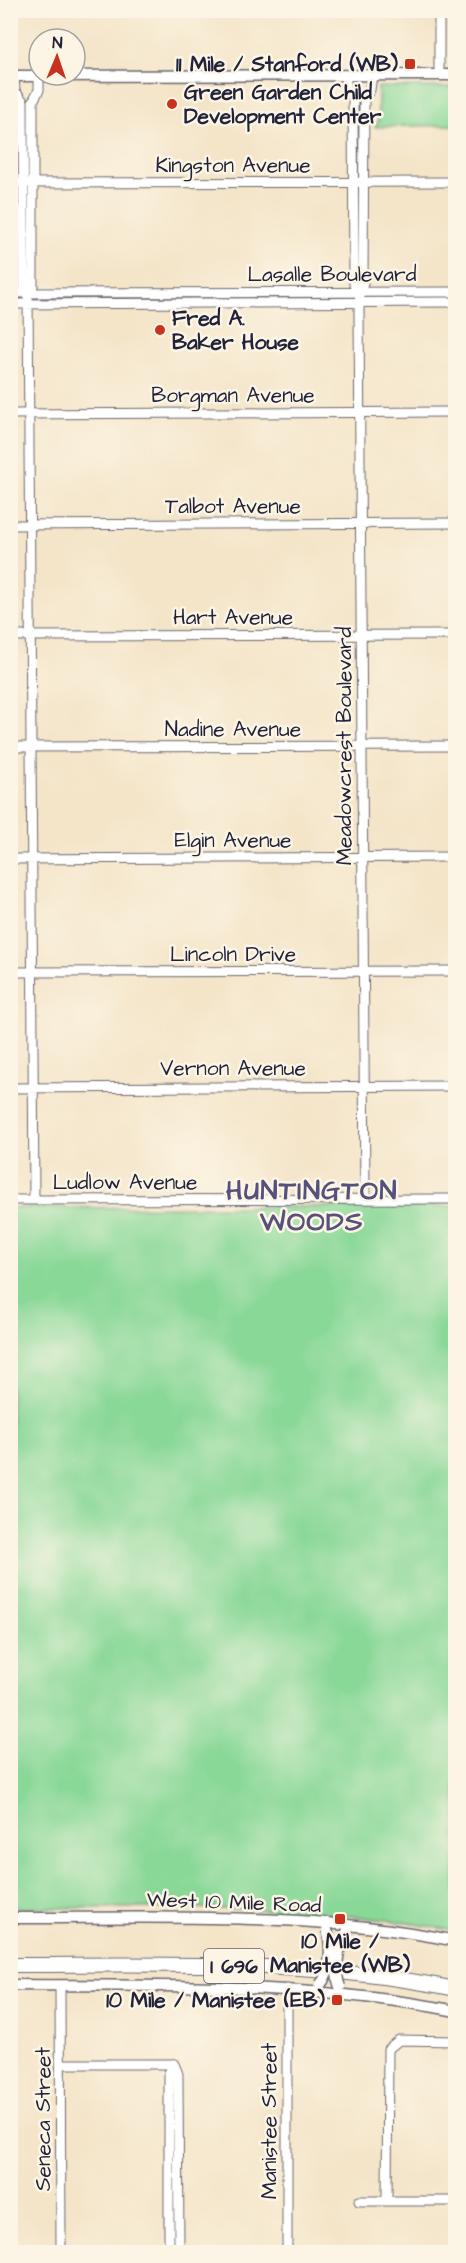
<svg xmlns="http://www.w3.org/2000/svg" width="466" height="2263" font-family="'Architects Daughter',sans-serif">
	<style>
		.green { fill: #89d898; stroke: #567d6a; stroke-width: 1.5 }
		.lines { fill: none; stroke-linecap: round; stroke-linejoin: round }
		.minor-casing { stroke: #6c666d; stroke-width: 11 }
		.major-casing { stroke: #6c666d; stroke-width: 13 }
		.highway-casing { stroke: #6c666d; stroke-width: 16 }
		.minor { stroke: #fff; stroke-width: 9 }
		.major { stroke: #fff; stroke-width: 10 }
		.highway { stroke: #fff; stroke-width: 14 }
		.major-bridge-casing { stroke: #6c666d; stroke-width: 13; stroke-linecap: butt }
		.major-bridge { stroke: #fff; stroke-width: 10 }
		.poi-dot { fill: #c8321e; stroke: #fcf5e5; stroke-width: 2 }
		.labels { text-anchor: middle; stroke-width: 5; stroke-linejoin: round; paint-order: stroke }
		.shield { fill: #fcf5e5; stroke: #63616e; stroke-width: 1.5 }
		.shield-label { font-size: 20px; font-weight: bold; fill: #22223b }
		.poi-label { font-size: 21px; font-weight: bold; fill: #22223b; stroke: #fcf5e5; text-anchor: end }
		.street-label { font-size: 21px; fill: #22223b; stroke: #fcf5e5 }
		.district-label { font-size: 27px; font-weight: bold; letter-spacing: 1.5px; fill: #56517c; stroke: #fcf5e5 }
	</style>
	<rect width="100%" height="100%" fill="#fcf5e5"/>
	<filter id="ink" filterUnits="userSpaceOnUse"><feTurbulence type="fractalNoise" baseFrequency=".0167" numOctaves="2"/><feDisplacementMap in="SourceGraphic" scale="12" xChannelSelector="R" yChannelSelector="G"/><feConvolveMatrix kernelMatrix="1 2 1 2 8 2 1 2 1" color-interpolation-filters="sRGB"/></filter>
	<filter id="wash" filterUnits="userSpaceOnUse"><feTurbulence type="fractalNoise" baseFrequency=".008" numOctaves="4" result="noise"/><feDisplacementMap in="SourceGraphic" scale="24" xChannelSelector="R" yChannelSelector="G"/><feGaussianBlur stdDeviation="1.35" result="paint"/><feColorMatrix in="noise" values="0 0 0 0 0 0 0 0 0 0 0 0 0 0 0 0 0 1.4 0 .05"/><feComposite in="paint" operator="in"/></filter>
	<g filter="url(#wash)">
		<rect width="100%" height="100%" fill="#f4e5c9"/>
		<path class="green" d="M378,87H455V125L375,127L378,123Z
			M455,1206V1931C309,1903 159,1908 11,1908V1208Z"/>
	</g>
	<g filter="url(#ink)">
		<g class="lines">
			<g class="minor-casing">
				<path id="minor" d="M439,10V75
					M345,75L347,90L353,98L354,285L360,292
					M14,76L15,91L23,101L24,286L28,292L33,286V101L39,90V76
					M10,183L456,182
					M28,292L34,1200
					M10,293L456,292
					M10,304L456,302
					M10,414L456,412
					M10,525L456,523
					M10,636L456,635
					M10,747L456,746
					M10,859L456,857
					M10,972L456,971
					M10,1088L456,1086
					M365,1199L359,310L360,292L363,284L364,98L370,90L372,75
					M10,1200L456,1199
					M60,1986L61,2252
					M61,2064H174
					M174,2064L178,2074L179,2252
					M359,2201H456
					M387,2201L388,2049L399,2040L456,2041
					M169,2252V2073L174,2064
					M287,2252V1989"/>
			</g>
			<g class="major-casing">
				<path id="major" d="M10,76L456,75
					M10,1918C159,1918 309,1911 456,1941
					M10,1985C160,1986 308,1982 456,2011"/>
			</g>
			<g class="highway-casing">
				<path id="highway" d="M10,1965C159,1965 309,1959 456,1989"/>
			</g>
			<use href="#minor" class="minor"/>
			<use href="#major" class="major"/>
			<use href="#highway" class="highway"/>
			<g class="major-bridge-casing">
				<path id="major-bridge" d="M320,1985C331,1973 332,1945 327,1930
					M340,1987C334,1973 338,1944 347,1932"/>
			</g>
			<use href="#major-bridge" class="major-bridge"/>
		</g>
	</g>
	<g class="poi-dot">
		<rect x="404" y="58" width="12" height="12" rx="3"/>
		<circle cx="172" cy="104" r="6"/>
		<circle cx="160" cy="330" r="6"/>
		<rect x="334" y="1913" width="12" height="12" rx="3"/>
		<rect x="331" y="1994" width="12" height="12" rx="3"/>
	</g>
	<g class="labels">
		<rect class="shield" x="204" y="1949" width="60" height="34" rx="4.5"/>
		<g class="shield-label">
			<text x="234" y="1973">I 696</text>
		</g>
		<g class="poi-label">
			<text x="398" y="71">11 Mile / Stanford (WB)</text>
			<text x="184" y="99" text-anchor="start">Green Garden Child<tspan x="184" dy="24">Development Center</tspan></text>
			<text x="172" y="325" text-anchor="start">Fred A.<tspan x="172" dy="24">Baker House</tspan></text>
			<text x="340" y="1948" text-anchor="middle">10 Mile /<tspan x="340" dy="24">Manistee (WB)</tspan></text>
			<text x="325" y="2007">10 Mile / Manistee (EB)</text>
		</g>
		<g class="street-label">
			<text x="233" y="172">Kingston Avenue</text>
			<text x="332" y="281">Lasalle Boulevard</text>
			<text x="233" y="402">Borgman Avenue</text>
			<text x="233" y="513">Talbot Avenue</text>
			<text x="233" y="624">Hart Avenue</text>
			<text x="233" y="736">Nadine Avenue</text>
			<text transform="translate(344 746) rotate(-90)" y="7">Meadowcrest Boulevard</text>
			<text x="233" y="847">Elgin Avenue</text>
			<text x="233" y="961">Lincoln Drive</text>
			<text x="233" y="1075">Vernon Avenue</text>
			<text x="125" y="1189">Ludlow Avenue</text>
			<text transform="translate(234 1902) rotate(2)" y="7">West 10 Mile Road</text>
			<text transform="translate(43 2119) rotate(-90)" y="7">Seneca Street</text>
			<text transform="translate(269 2121) rotate(-90)" y="7">Manistee Street</text>
		</g>
		<g class="district-label">
			<text x="312" y="1199">HUNTINGTON<tspan x="312" dy="31">WOODS</tspan></text>
		</g>
	</g>
	<rect width="466" height="2263" fill="none" stroke="#fcf5e5" stroke-width="36"/>
	<g transform="translate(57 57) rotate(2)"><circle r="28" fill="#fcf5e5" stroke="#a5a1a1" stroke-width="1.5"/>
	<path d="M0-4.5L10 22L0 15L-10 22Z" fill="#c8321e"/>
	<text y="-9" font-size="16" font-weight="bold" text-anchor="middle" fill="#22223b">N</text>
	</g>
</svg>
